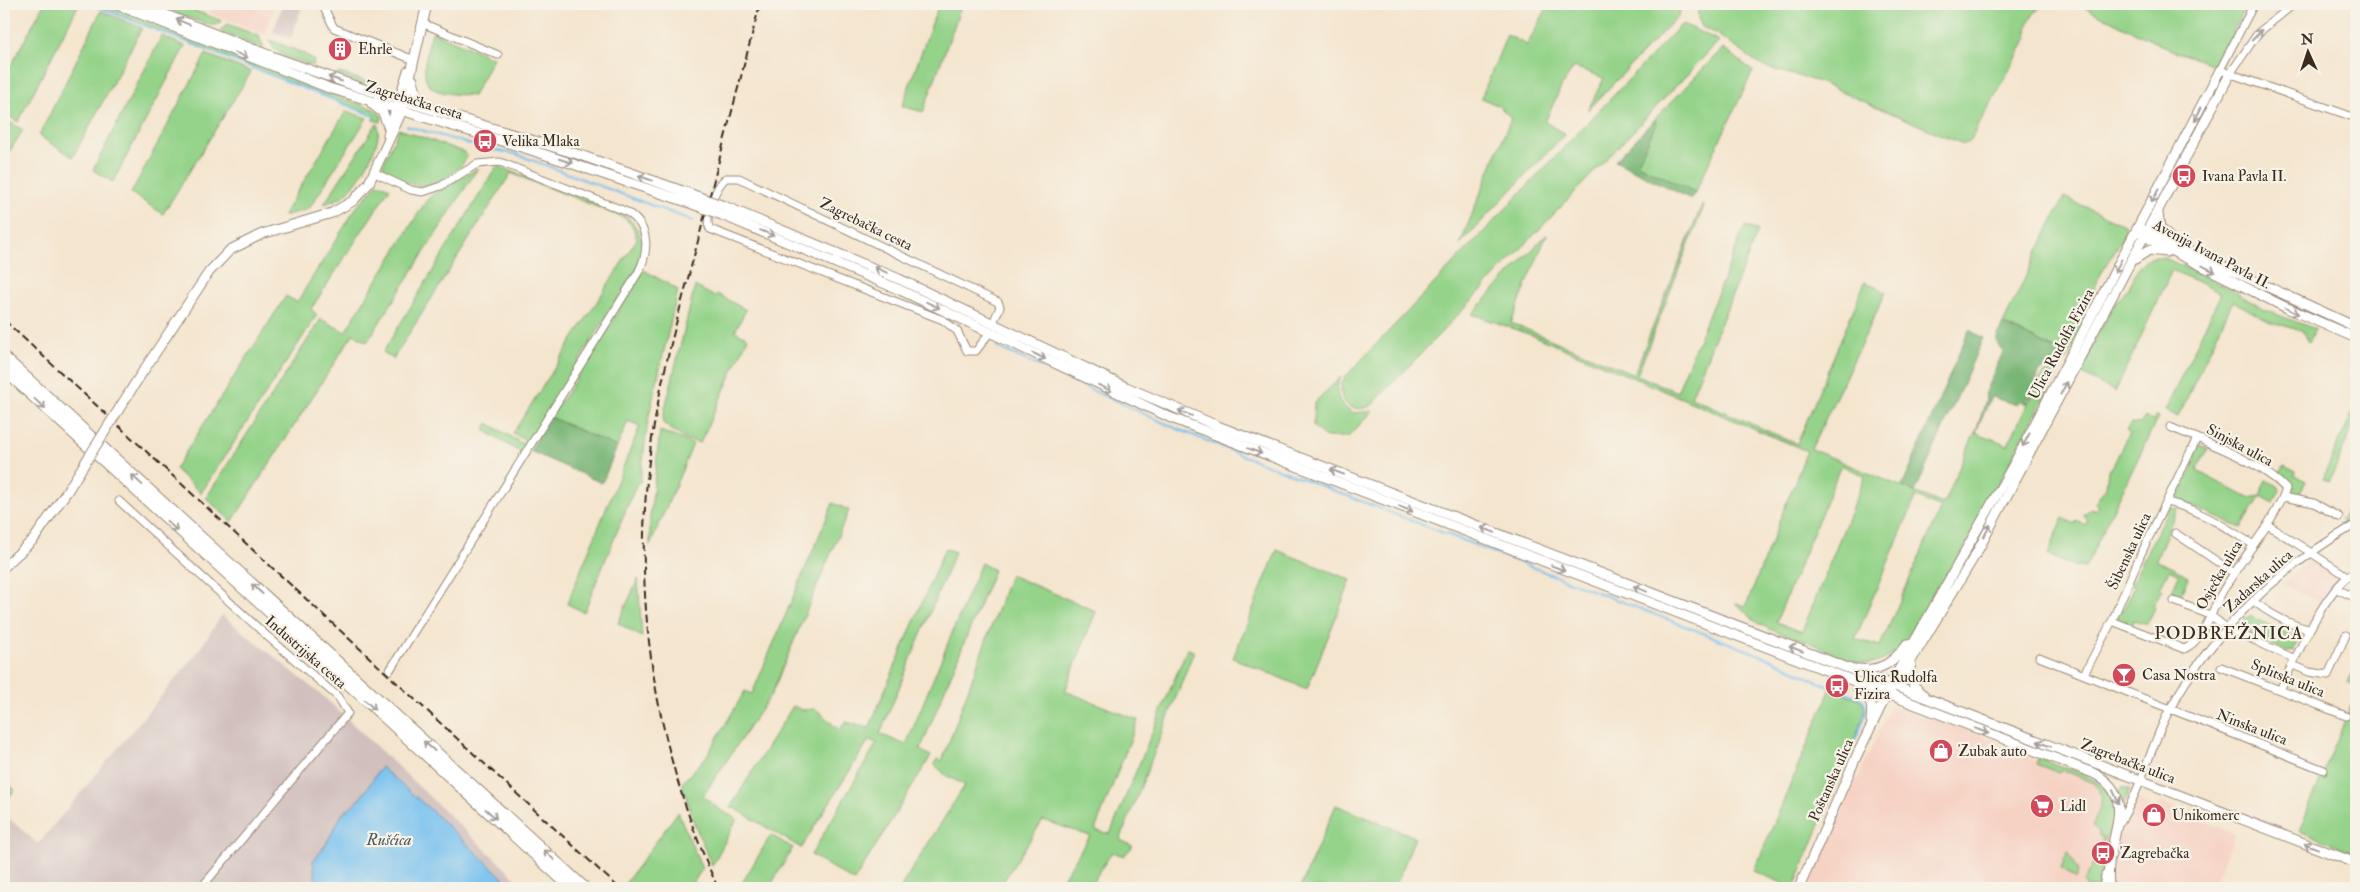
<svg xmlns="http://www.w3.org/2000/svg" width="2360" height="892" font-family="'IM FELL Double Pica',serif">
	<style>
		.built { fill: #f6d2c3 }
		.industrial { fill: #d1bfbd }
		.green { fill: #94d389; stroke: #687e54; fill-rule: evenodd }
		.forest { fill: #77b575; stroke: #59704a }
		.water { fill: #75c0ef; stroke: #587586 }
		.lines { fill: none; stroke-linecap: round; stroke-linejoin: round }
		.stream { stroke: #75c0ef; stroke-width: 2 }
		.minor-casing { stroke: #988876; stroke-width: 9 }
		.major-casing { stroke: #988876; stroke-width: 11 }
		.highway-casing { stroke: #988876; stroke-width: 12 }
		.minor { stroke: #fff; stroke-width: 7 }
		.major { stroke: #fff; stroke-width: 9 }
		.highway { stroke: #fff; stroke-width: 10 }
		.rail { stroke: #3b2a1e; stroke-width: 2; stroke-dasharray: 8 4; stroke-linecap: butt }
		.major-bridge-casing { stroke: #988876; stroke-width: 11; stroke-linecap: butt }
		.major-bridge { stroke: #fff; stroke-width: 9 }
		.oneway { stroke: #a79f9a }
		.labels { text-anchor: middle; stroke-width: 4.5; stroke-linejoin: round; paint-order: stroke }
		.poi-label { font-size: 15px; fill: #3b2a1e; stroke: #f7f3e8; text-anchor: start }
		.street-label { font-size: 15px; fill: #3b2a1e; stroke: #f7f3e8 }
		.water-label { font-size: 16px; font-style: italic; fill: #4c575d; stroke: #f7f3e8 }
		.quarter-label { font-size: 18px; letter-spacing: 1px; fill: #3b2a1e; stroke: #f7f3e8 }
	</style>
	<rect width="100%" height="100%" fill="#f7f3e8"/>
	<filter id="ink" filterUnits="userSpaceOnUse"><feTurbulence type="fractalNoise" baseFrequency=".02" numOctaves="2"/><feDisplacementMap in="SourceGraphic" scale="10" xChannelSelector="R" yChannelSelector="G"/><feConvolveMatrix kernelMatrix="1 2 1 2 8 2 1 2 1" color-interpolation-filters="sRGB"/></filter>
	<filter id="wash" filterUnits="userSpaceOnUse"><feTurbulence type="fractalNoise" baseFrequency=".0096" numOctaves="4" result="noise"/><feDisplacementMap in="SourceGraphic" scale="20" xChannelSelector="R" yChannelSelector="G"/><feGaussianBlur stdDeviation="1.12" result="paint"/><feColorMatrix in="noise" values="0 0 0 0 0 0 0 0 0 0 0 0 0 0 0 0 0 1.4 0 .05"/><feComposite in="paint" operator="in"/></filter>
	<g filter="url(#wash)">
		<rect width="100%" height="100%" fill="#f4e5ce"/>
		<path class="built" d="M215,4H274L266,35L211,14Z
			M2311,559H2314L2342,577L2323,603L2282,584Z
			M1891,705L1922,717L1926,714L1997,741L1996,744L2093,780L2157,809L2160,802L2235,834L2212,888H1808Z"/>
		<path class="industrial" d="M283,4H303L291,38L273,32Z
			M222,615L324,697L526,888H4V814L38,844L197,653Z"/>
		<path class="green" d="M44,4H79L18,122L4,113V79Z
			M93,4H107L341,98L374,109L382,116L381,122L373,120L374,115Z
			M150,4H177L222,21L217,25H209Z
			M939,4H962L923,112L902,106Z
			M1549,4L1683,5L1678,16L1588,110L1604,78L1574,67L1561,87L1545,122L1565,134L1460,244L1511,118L1499,106L1481,98L1507,35L1527,45Z
			M1701,4H2044C2032,14 2026,22 2027,38L1970,141L1963,144L1816,81L1764,67L1715,33L1702,27L1698,18V8Z
			M2077,4H2246L2233,32L2235,36L2220,66H2217L2171,50Z
			M101,11L142,28L73,157L39,136Z
			M227,24L259,36L264,49L220,31Z
			M1681,25H1685L1719,41L1372,405C1351,417 1332,398 1345,377Z
			M432,32L493,58L473,96C462,94 444,95 434,89C416,79 429,47 432,32Z
			M162,36L185,46L113,182L93,170Z
			M270,40L303,53L314,61L313,66C300,61 273,57 270,40Z
			M1723,48L1753,71L1695,192L1637,164L1656,124L1655,119Z
			M206,54L251,72L163,214L131,193Z
			M340,73L392,90L393,93C374,93 355,82 337,74Z
			M346,111L367,118L309,209L283,216Z
			M11,123L23,130L4,160V134Z
			M377,123C385,138 360,180 349,191C342,198 333,201 324,204Z
			M399,129L464,152L467,155C463,166 459,169 449,176C425,192 411,186 386,173L383,164Z
			M497,166L617,211C642,224 649,246 635,271L528,443L513,433L637,239L633,227L625,218L511,173L393,359L383,352Z
			M478,168L367,342L353,334L232,522L206,498L321,319L345,332L426,201L432,195Z
			M378,183L390,188L311,309L317,315L201,493L175,469L286,296L297,302L356,208Z
			M2064,197L2126,226L2121,241L2100,274L2091,299L2096,302L2065,361L2051,367V365L2062,352L2003,324Z
			M1702,205L1704,206L1637,375L1677,392L1745,226L1758,231L1691,397L1797,444L1865,282L1886,292L1811,449L1943,504L1975,432L2008,445L2040,378L2044,374L2060,368L1964,549L1902,646C1869,680 1846,657 1809,642C1792,636 1774,633 1758,623C1749,618 1744,609 1735,603L1746,606L1807,451L1534,336L1472,314L1547,234L1511,323L1634,374ZM1841,465L1865,476L1802,632L1776,622ZM1916,497L1941,508L1880,646L1855,639Z
			M2154,257L2165,258L2230,289L2265,310L2315,329L2309,343L2304,333L2299,330L2268,321L2233,301L2178,417L2165,411L2221,293L2172,270L2115,392L2079,372L2113,306L2128,289L2140,265L2147,259Z
			M644,270L678,290L648,420L640,482L637,483L584,612L567,604L640,426L628,421L617,447L550,417L571,387Z
			M695,286L715,297L717,294L746,310L735,331L748,338L700,443L683,438L664,424L663,417Z
			M1341,377C1333,393 1338,405 1354,413L1373,411L1348,437H1325L1313,426L1314,403Z
			M2356,405V418L2330,481L2322,479Z
			M2156,415L2158,417L2085,568L2074,566L2048,555L2063,518L2075,524L2076,521L2085,525L2088,520L2083,514L2091,508L2095,510L2099,506L2095,503L2106,487L2108,470L2113,466L2129,432L2126,430L2131,423L2140,424L2145,417L2153,420Z
			M488,423L526,446L521,453L484,430Z
			M660,431L693,444L650,546V518Z
			M2199,445L2208,448L2197,471L2248,498L2261,496L2262,488L2266,480L2278,486L2280,490L2274,503L2261,496L2241,528L2175,499V493L2180,495L2197,457L2193,454Z
			M2284,466L2296,472L2295,476L2306,481L2298,498C2289,494 2286,483 2277,477Z
			M2350,501L2356,503V515L2345,522L2340,519L2343,516Z
			M833,503L849,510L772,693L703,796L722,811L737,819L712,866L693,820L682,783L706,757L745,691L752,694Z
			M2169,508L2177,509L2156,560L2189,576L2181,594L2172,590L2179,575L2169,570L2160,588L2162,589L2153,606L2155,608L2147,624L2134,620L2132,626L2121,621L2116,616L2119,609L2123,610L2135,586L2131,584Z
			M945,548L955,552L880,734L906,745L981,563L994,570L920,750L931,756L854,881L811,855L877,743L869,740L801,848L731,806L793,706L802,710L816,709L839,730L846,722L869,728Z
			M1277,550L1351,580L1307,689L1233,658Z
			M1010,575L1096,611L1065,691L1138,720L1095,830L1110,834L1187,649L1194,651L1120,840L1133,846L1124,856L1112,852L1089,888H1057L1090,836L1043,820L999,888H900L965,785L945,775L934,764L937,759L942,761Z
			M638,579L642,637L618,623Z
			M2251,615L2255,619L2300,639L2293,651L2287,652L2240,629L2239,626Z
			M2356,664V686L2347,682Z
			M1831,688L1862,700L1865,707L1864,716L1794,888L1754,871Z
			M2356,694V853L2299,831Z
			M1965,719L1980,723L2124,779Z
			M2038,758C2063,768 2116,777 2115,813C2114,826 2106,834 2103,846C2100,860 2103,875 2098,888H2087L2084,882L2103,838L2099,836L2098,830L2092,826C2097,813 2108,797 2096,787V784L2061,769L2059,773L2036,764Z
			M4,780L15,790L4,802Z
			M2123,787L2130,790L2123,805L2118,791Z
			M1336,805L1415,837L1395,888H1300Z
			M678,812L702,869L690,888H628L624,885Z
			M771,835L793,848L769,888H739Z
			M2068,851L2078,870L2076,879L2061,868Z"/>
		<path class="forest" d="M1655,119L1656,124L1637,164L1695,192L1691,199L1615,161Z
			M2003,324L2062,353L2051,364V367L2040,371L2026,403L2019,402L2017,405L1991,397L1976,432L1986,400L1985,392L2003,352C1993,341 1997,337 2003,324Z
			M1969,330L1983,338L1915,492L1902,487Z
			M550,417L617,447L602,483L530,451Z"/>
		<path class="water" d="M381,767L433,812L514,888H317L313,861L326,844L342,814L360,799Z"/>
		<g class="lines">
			<path class="stream" d="M90,4L374,116
				M407,126L483,148L516,154L693,221
				M997,347L1173,427L1244,456L1778,662L1816,681L1859,697C1874,706 1860,728 1855,741"/>
		</g>
	</g>
	<g filter="url(#ink)">
		<g class="lines">
			<g class="minor-casing">
				<path id="minor" d="M322,4L334,28L414,60
					M2254,4L2220,70L2356,118
					M422,23L498,55
					M2230,74L2258,33L2294,4
					M375,173L411,190L423,192L441,186L477,164L500,162L625,211C650,225 650,250 638,273L390,670
					M990,332L976,351H967L957,331L943,320L710,229C703,217 716,186 726,178H739L998,302L1000,307L993,323
					M2283,497L2314,503L2339,517
					M119,501L267,636L338,697L348,713L201,888
					M2167,502C2198,509 2225,527 2252,544
					M2268,525L2347,576
					M2175,533L2234,573
					M2337,589L2356,598
					M2174,601L2210,615L2227,628L2295,659
					M2253,601C2269,613 2290,625 2309,629
					M2112,621L2184,649C2203,641 2211,613 2220,596C2240,559 2271,528 2286,489C2260,461 2206,442 2170,427
					M2039,657L2324,770
					M2293,665L2309,672L2328,675L2346,635
					M2221,667L2346,716
					M2084,674L2112,621L2140,556L2197,438
					M2280,690C2296,658 2325,587 2356,571
					M2119,824C2142,789 2150,746 2170,709C2212,631 2280,568 2356,524
					M2103,888L2105,875"/>
			</g>
			<g class="major-casing">
				<path id="major" d="M115,4L329,88L528,149L687,202
					M138,4L271,56L358,87L580,155L691,194
					M413,80L417,96L427,107
					M372,104L383,113L389,129
					M388,135L408,71
					M724,206L899,279L1126,387L1220,427L2356,863
					M2158,213L2160,228L2170,238
					M722,215L900,290L1169,417L2093,773C2131,792 2117,821 2111,853C2108,864 2108,876 2109,888
					M2143,230L2356,327
					M2141,233L2156,243L2287,308L2356,338
					M2135,259L2149,250L2167,252
					M136,382L209,272L230,250L262,234L332,213L353,201L369,183L402,111L427,4
					M4,567L34,539L68,490
					M1911,664C1907,678 1913,687 1924,695
					M1857,669C1881,672 1894,662 1907,644
					M1857,687C1871,694 1873,706 1871,720
					M1888,689L2015,462L2220,70
					M1799,888L1857,755L1887,694L1900,679L1977,552L2230,74"/>
			</g>
			<g class="highway-casing">
				<path id="highway" d="M4,357L585,888
					M4,370L571,888"/>
			</g>
			<use href="#minor" class="minor"/>
			<use href="#major" class="major"/>
			<use href="#highway" class="highway"/>
			<path class="rail" d="M4,320L619,888
				M718,888C657,755 632,607 649,461C657,391 676,323 694,256C716,172 738,88 760,4"/>
			<g class="major-bridge-casing">
				<path id="major-bridge" d="M691,194L724,206
					M687,202L722,215
					M68,490L136,382"/>
			</g>
			<use href="#major-bridge" class="major-bridge"/>
		</g>
		<defs><path id="oneway-shaft" d="M-6 0H5M1.5-3L5.5 0L1.5 3" fill="none" stroke-width="1.6" stroke-linecap="round" stroke-linejoin="round" transform="scale(1.25)"/></defs>
		<g class="oneway">
			<use href="#oneway-shaft" transform="translate(183 22) rotate(-158)"/>
			<use href="#oneway-shaft" transform="translate(2257 35) rotate(-47)"/>
			<use href="#oneway-shaft" transform="translate(241 55) rotate(22)"/>
			<use href="#oneway-shaft" transform="translate(335 79) rotate(-161)"/>
			<use href="#oneway-shaft" transform="translate(2198 114) rotate(117)"/>
			<use href="#oneway-shaft" transform="translate(566 161) rotate(18)"/>
			<use href="#oneway-shaft" transform="translate(645 178) rotate(-161)"/>
			<use href="#oneway-shaft" transform="translate(2155 196) rotate(118)"/>
			<use href="#oneway-shaft" transform="translate(767 233) rotate(22)"/>
			<use href="#oneway-shaft" transform="translate(2118 266) rotate(118)"/>
			<use href="#oneway-shaft" transform="translate(2209 269) rotate(27)"/>
			<use href="#oneway-shaft" transform="translate(881 270) rotate(-156)"/>
			<use href="#oneway-shaft" transform="translate(933 305) rotate(25)"/>
			<use href="#oneway-shaft" transform="translate(2292 311) rotate(25)"/>
			<use href="#oneway-shaft" transform="translate(1039 356) rotate(26)"/>
			<use href="#oneway-shaft" transform="translate(1105 388) rotate(25)"/>
			<use href="#oneway-shaft" transform="translate(2064 388) rotate(-62)"/>
			<use href="#oneway-shaft" transform="translate(40 404) rotate(43)"/>
			<use href="#oneway-shaft" transform="translate(1185 413) rotate(-157)"/>
			<use href="#oneway-shaft" transform="translate(2026 440) rotate(118)"/>
			<use href="#oneway-shaft" transform="translate(1255 451) rotate(21)"/>
			<use href="#oneway-shaft" transform="translate(1337 472) rotate(-159)"/>
			<use href="#oneway-shaft" transform="translate(137 480) rotate(-137)"/>
			<use href="#oneway-shaft" transform="translate(1406 509) rotate(21)"/>
			<use href="#oneway-shaft" transform="translate(172 526) rotate(43)"/>
			<use href="#oneway-shaft" transform="translate(1488 530) rotate(-159)"/>
			<use href="#oneway-shaft" transform="translate(1987 531) rotate(-62)"/>
			<use href="#oneway-shaft" transform="translate(1558 568) rotate(21)"/>
			<use href="#oneway-shaft" transform="translate(257 589) rotate(-138)"/>
			<use href="#oneway-shaft" transform="translate(1640 589) rotate(-159)"/>
			<use href="#oneway-shaft" transform="translate(1796 649) rotate(-159)"/>
			<use href="#oneway-shaft" transform="translate(370 705) rotate(42)"/>
			<use href="#oneway-shaft" transform="translate(1982 731) rotate(21)"/>
			<use href="#oneway-shaft" transform="translate(2044 744) rotate(-159)"/>
			<use href="#oneway-shaft" transform="translate(429 746) rotate(-138)"/>
			<use href="#oneway-shaft" transform="translate(2116 797) rotate(66)"/>
			<use href="#oneway-shaft" transform="translate(491 814) rotate(42)"/>
			<use href="#oneway-shaft" transform="translate(2311 846) rotate(-159)"/>
			<use href="#oneway-shaft" transform="translate(549 855) rotate(-137)"/>
		</g>
	</g>
	<defs>
		<g id="building-disc" transform="scale(1.25)"><circle r="9.5" fill="#d1495b" stroke="#f7f3e8"/><path d="M-4-6H4V6H1V3H-1V6H-4ZM-2.5-4.3h1.7v1.8h-1.7ZM.8-4.3h1.7v1.8H.8ZM-2.5-1h1.7V.8h-1.7ZM.8-1h1.7V.8H.8Z" fill="#fff"/></g>
		<g id="bus-disc" transform="scale(1.25)"><circle r="9.5" fill="#d1495b" stroke="#f7f3e8"/><path d="M-5-6H5V4H4V6H2V4H-2V6H-4V4H-5ZM-3.5-4V0h7V-4ZM-3.5 1.2v1.5H-2V1.2ZM2 1.2v1.5H3.5V1.2Z" fill="#fff"/></g>
		<g id="bar-disc" transform="scale(1.25)"><circle r="9.5" fill="#d1495b" stroke="#f7f3e8"/><path d="M-6-5H6L.8 .8V4.5H3.5V6h-7V4.5H-.8V.8Z" fill="#fff"/></g>
		<g id="shop-disc" transform="scale(1.25)"><circle r="9.5" fill="#d1495b" stroke="#f7f3e8"/><path d="M-5-2.5h2.3a2.7 3.5 0 0 1 5.4 0H5L5.5 6h-11ZM-1.5-2.5h3a1.5 2.3 0 0 0-3 0Z" fill="#fff"/></g>
		<g id="supermarket-disc" transform="scale(1.25)"><circle r="9.5" fill="#d1495b" stroke="#f7f3e8"/><path d="M-6-5.5h2.5l.6 2H6L4.5 2H-2.5L-4.4-4H-6ZM-1.5 3.2a1.3 1.3 0 1 0 .1 0ZM3 3.2a1.3 1.3 0 1 0 .1 0Z" fill="#fff"/></g>
	</defs>
	<g fill-rule="evenodd">
		<use href="#building-disc" x="340" y="49"/>
		<use href="#bus-disc" x="485" y="141"/>
		<use href="#bus-disc" x="2184" y="176"/>
		<use href="#bar-disc" x="2124" y="675"/>
		<use href="#bus-disc" x="1837" y="686"/>
		<use href="#shop-disc" x="1941" y="751"/>
		<use href="#supermarket-disc" x="2042" y="806"/>
		<use href="#shop-disc" x="2154" y="815"/>
		<use href="#bus-disc" x="2103" y="853"/>
	</g>
	<g class="labels">
		<g class="poi-label">
			<text x="358" y="54">Ehrle</text>
			<text x="502" y="146">Velika Mlaka</text>
			<text x="2202" y="181">Ivana Pavla II.</text>
			<text x="2142" y="680">Casa Nostra</text>
			<text x="1854" y="682">Ulica Rudolfa<tspan x="1854" dy="17">Fizira</tspan></text>
			<text x="1958" y="756">Zubak auto</text>
			<text x="2060" y="811">Lidl</text>
			<text x="2172" y="820">Unikomerc</text>
			<text x="2120" y="858">Zagrebačka</text>
		</g>
		<g class="street-label">
			<text transform="translate(414 100) rotate(17)" y="5">Zagrebačka cesta</text>
			<text transform="translate(866 224) rotate(26)" y="5">Zagrebačka cesta</text>
			<text transform="translate(2212 254) rotate(28)" y="5">Avenija Ivana Pavla II.</text>
			<text transform="translate(2061 344) rotate(-62)" y="5">Ulica Rudolfa Fizira</text>
			<text transform="translate(2240 445) rotate(28)" y="5">Sinjska ulica</text>
			<text transform="translate(2129 551) rotate(-65)" y="5">Šibenska ulica</text>
			<text transform="translate(2219 575) rotate(-60)" y="5">Osječka ulica</text>
			<text transform="translate(2258 581) rotate(-42)" y="5">Zadarska ulica</text>
			<text transform="translate(306 652) rotate(41)" y="5">Industrijska cesta</text>
			<text transform="translate(2288 678) rotate(22)" y="5">Splitska ulica</text>
			<text transform="translate(2252 727) rotate(21)" y="5">Ninska ulica</text>
			<text transform="translate(2128 761) rotate(21)" y="5">Zagrebačka ulica</text>
			<text transform="translate(1831 780) rotate(-66)" y="5">Poštanska ulica</text>
		</g>
		<g class="water-label">
			<text x="389" y="845">Rušćica</text>
		</g>
		<g class="quarter-label">
			<text x="2229" y="639">PODBREŽNICA</text>
		</g>
	</g>
	<rect width="2360" height="892" fill="none" stroke="#f7f3e8" stroke-width="20"/>
	<g transform="translate(2308 52) rotate(357)" stroke="#f7f3e8" stroke-width="4" paint-order="stroke">
	<path d="M0-4L9 19L0 12L-9 19Z" fill="#3b2a1e"/>
	<text y="-8" font-size="14" font-weight="bold" text-anchor="middle" fill="#3b2a1e">N</text>
	</g>
</svg>
